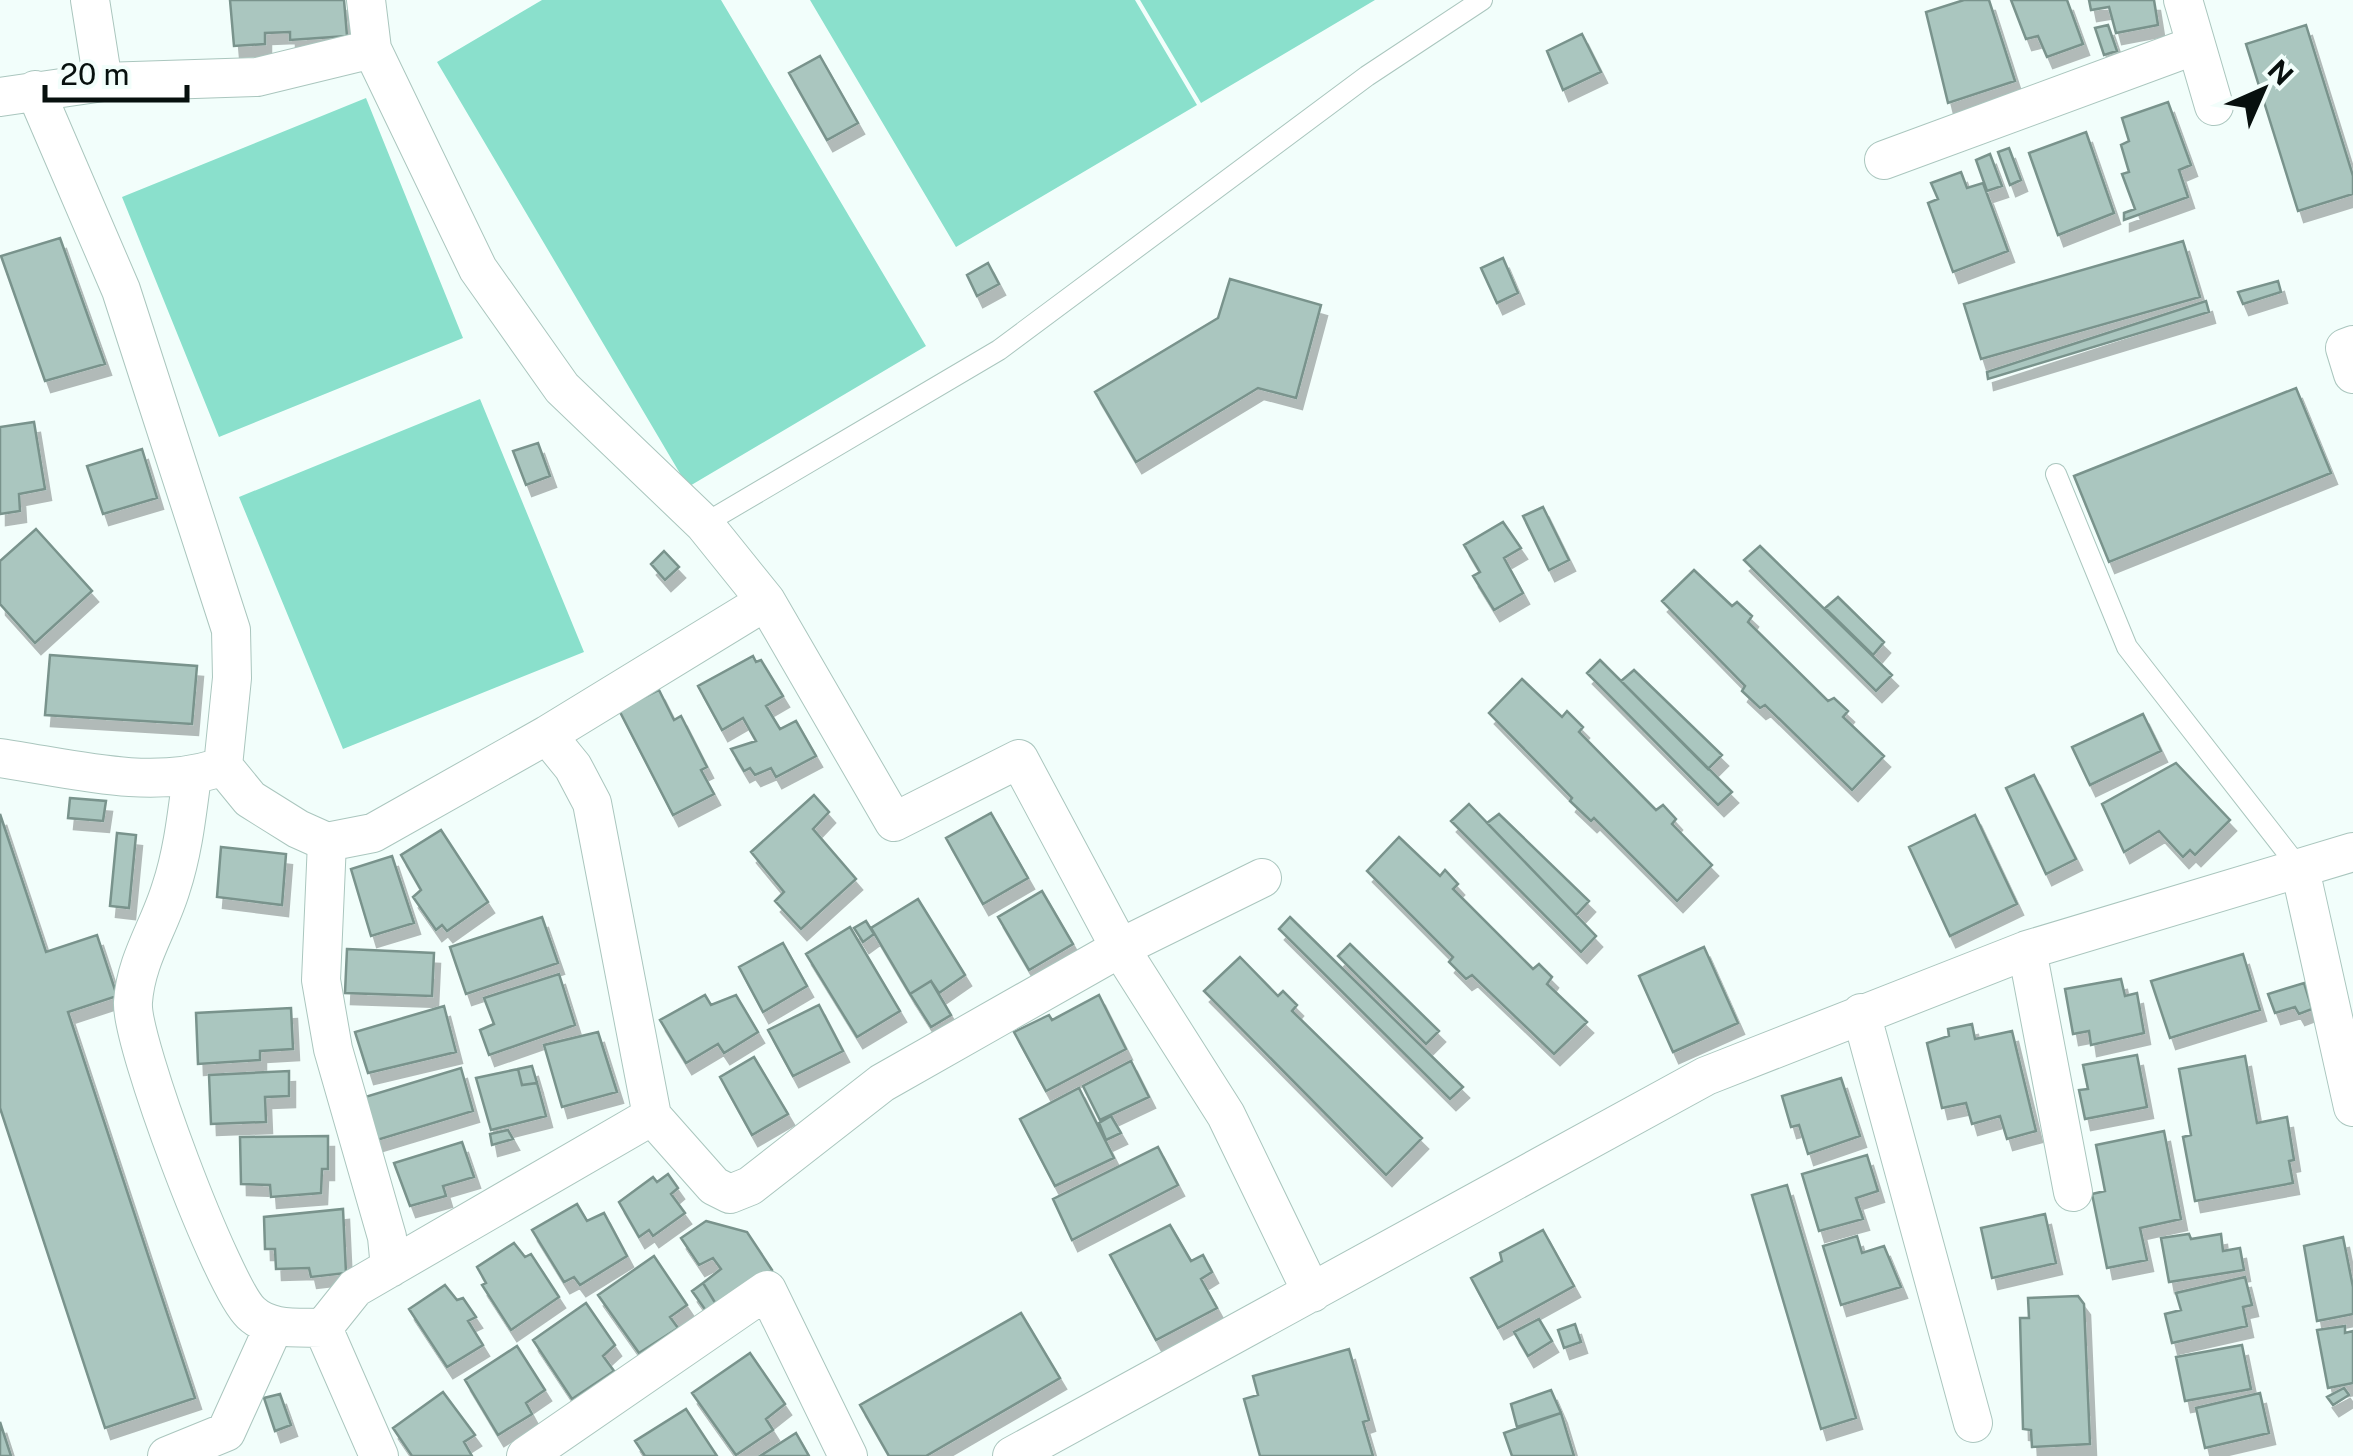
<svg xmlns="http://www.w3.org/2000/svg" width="2353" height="1456" font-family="'Public Sans',sans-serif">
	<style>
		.green { fill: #8ae0cc }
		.building { fill: #aac6bf; stroke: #79938c; stroke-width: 2.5; filter: url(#shadow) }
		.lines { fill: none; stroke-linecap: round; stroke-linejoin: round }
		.lane-casing { stroke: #aac6be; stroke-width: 22 }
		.street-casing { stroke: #aac6be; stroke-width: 40 }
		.lane { stroke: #fff; stroke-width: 20 }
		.street { stroke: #fff; stroke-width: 38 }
	</style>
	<defs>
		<filter id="shadow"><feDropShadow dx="6" dy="11" stdDeviation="0" flood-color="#0004"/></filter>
	</defs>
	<rect width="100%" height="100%" fill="#f2fefb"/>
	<path class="green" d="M542,0H721L926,346L688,487L437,62Z
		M810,0H1135L1197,105L956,247Z
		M1140,0H1375L1201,103Z
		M366,98L463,338L219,437L122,197Z
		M480,399L584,652L343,749L239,497Z"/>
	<path class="building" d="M230,0H344L347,36L290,40V32L265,33V44L234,46Z
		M1964,0H1989L2015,81L1948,103L1926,12Z
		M2011,0H2067L2083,44L2047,57L2038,36L2026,39Z
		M2089,0H2154L2158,25L2116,33L2109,7L2091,10Z
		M2108,25L2117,51L2104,55L2095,28Z
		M2306,25L2353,176V194L2298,211L2246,44Z
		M1582,34L1601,72L1563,90L1547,51Z
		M820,56L858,123L827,140L789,73Z
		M2168,102L2191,165L2179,170L2188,197L2124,220V213L2135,209L2122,174L2129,172L2121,145L2129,141L2122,118Z
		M2086,132L2114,213L2058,235L2029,153Z
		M2009,148L2021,180L2010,185L1998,152Z
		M1990,154L2002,186L1987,191L1976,160Z
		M1961,172L1967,188L1983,183L2008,251L1953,272L1928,203L1938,199L1931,183Z
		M60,238L105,364L45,381L1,256Z
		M2183,241L2200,297L1981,359L1964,304Z
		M1503,258L1518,293L1497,303L1481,268Z
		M988,263L999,284L977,296L967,275Z
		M1230,279L1321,305L1296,398L1258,388L1136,462L1095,392L1218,318Z
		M2278,281L2281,292L2243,304L2238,292Z
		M2206,301L2209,312L1988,379L1987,372Z
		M2296,388L2331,473L2109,562L2074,476Z
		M34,422L45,489L19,494L20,511L0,514V427Z
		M538,443L550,476L526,485L513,451Z
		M142,449L157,498L103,514L87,466Z
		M1543,507L1569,560L1549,570L1523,516Z
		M1503,522L1521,548L1504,558L1523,593L1494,610L1473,576L1480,572L1464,545Z
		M36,529L92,591L35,643L0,604V561Z
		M1760,546L1892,675L1876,691L1744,560Z
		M664,551L679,567L665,580L651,564Z
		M1694,570L1732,606L1737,602L1752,616L1748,622L1828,701L1834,698L1848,711L1843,717L1884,756L1852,790L1765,705L1760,708L1742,691L1745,686L1662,601Z
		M1838,597L1884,642L1873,655L1825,608Z
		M50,655L197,666L192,724L45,715Z
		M753,656L756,662L761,660L783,696L766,706L780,729L796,721L816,756L776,777L771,768L755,775L750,768L744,771L731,749L756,741L743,718L722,730L698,686Z
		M1600,660L1732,792L1718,805L1587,673Z
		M1634,670L1722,755L1708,769L1621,681Z
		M1522,679L1562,717L1567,711L1583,727L1579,732L1656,810L1663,805L1676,819L1672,824L1712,865L1677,901L1594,818L1591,821L1570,801L1572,798L1489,713Z
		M659,690L674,720L681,716L707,767L701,770L714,794L673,815L619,710Z
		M2143,714L2161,751L2090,785L2072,747Z
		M2176,763L2230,820L2195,855L2190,850L2183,857L2159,831L2124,852L2102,804Z
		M2034,775L2076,859L2046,874L2006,788Z
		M814,795L829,812L813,829L856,879L801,929L775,901L784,892L751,852Z
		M70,798L106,801L103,821L68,818Z
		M1469,804L1596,936L1581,952L1451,821Z
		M991,813L1028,878L983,904L946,838Z
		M0,814L46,952L97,935L117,996L68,1012L195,1398L105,1428L0,1108Z
		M1499,814L1589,901L1576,915L1487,823Z
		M1975,815L2017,904L1950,936L1909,847Z
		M441,830L488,902L447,931L442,925L436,930L413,897L421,890L401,855Z
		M117,833L136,835L129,908L110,906Z
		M1399,837L1440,876L1445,870L1458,884L1453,889L1533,969L1539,964L1552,977L1547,984L1587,1022L1554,1054L1472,975L1466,979L1449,962L1453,957L1367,871Z
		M221,847L286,854L282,905L217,897Z
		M392,856L414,923L371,936L351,869Z
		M1042,891L1073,944L1029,970L998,917Z
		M918,899L965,975L939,993L931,981L910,994L871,928Z
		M542,917L558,963L466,994L450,947Z
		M1290,917L1463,1087L1450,1099L1279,929Z
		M866,921L874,934L863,942L854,928Z
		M850,927L900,1011L857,1037L806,954Z
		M783,943L807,986L763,1012L739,967Z
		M1350,944L1439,1031L1426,1044L1338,956Z
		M1704,947L1738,1023L1673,1052L1639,976Z
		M347,949L434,953L432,996L345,993Z
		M2243,954L2260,1010L2170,1038L2151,981Z
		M1240,957L1278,996L1283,991L1297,1005L1292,1011L1422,1138L1386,1175L1204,991Z
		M559,974L575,1025L489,1055L480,1030L494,1024L484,998Z
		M2121,979L2125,996L2137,993L2144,1033L2091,1045L2089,1031L2073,1034L2065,989Z
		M931,981L951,1015L931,1027L910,994Z
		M2304,983L2312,1009L2299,1014L2295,1007L2275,1013L2268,994Z
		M705,995L711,1005L736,995L758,1032L724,1053L718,1044L686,1063L660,1020Z
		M1099,995L1126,1049L1046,1091L1014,1032L1049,1015L1052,1020Z
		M819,1005L843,1051L793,1076L768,1030Z
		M444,1006L456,1052L368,1073L355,1032Z
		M291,1008L293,1049L260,1051V1060L198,1064L196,1013Z
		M1972,1024L1975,1039L2012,1031L2036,1131L2007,1139L2000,1116L1972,1124L1966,1103L1942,1108L1927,1043L1949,1036L1948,1029Z
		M598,1032L617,1092L562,1107L544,1045Z
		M2137,1055L2147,1107L2085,1119L2079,1090L2088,1089L2083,1065Z
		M2245,1056L2257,1123L2287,1117L2294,1160L2289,1161L2293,1183L2195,1201L2183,1137L2191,1135L2179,1069Z
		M754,1057L788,1114L752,1135L720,1077Z
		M1131,1061L1149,1097L1100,1120L1083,1086Z
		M532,1066L537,1083L522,1085L518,1069Z
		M461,1068L473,1111L377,1140L365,1097Z
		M518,1069L522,1085L537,1083L546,1116L491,1130L476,1078Z
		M289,1071V1096L265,1097L266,1122L211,1124L209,1075Z
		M1841,1078L1860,1136L1808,1154L1799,1125L1791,1127L1782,1096Z
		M1079,1088L1114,1158L1055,1186L1020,1119Z
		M1111,1116L1121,1133L1106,1140L1099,1123Z
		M508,1130L513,1139L492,1145L490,1134Z
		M2164,1131L2181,1219L2140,1228L2147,1260L2107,1268L2092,1194L2105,1191L2096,1145Z
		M328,1136V1169H322L321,1193L271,1197L270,1185L241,1184L240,1137Z
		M462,1142L474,1177L443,1186L446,1196L410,1206L394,1163Z
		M1158,1147L1178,1185L1072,1240L1053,1199Z
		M1867,1155L1878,1191L1856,1198L1863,1219L1819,1231L1802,1174Z
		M668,1174L678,1188L671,1194L685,1213L653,1236L649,1230L639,1237L619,1202L653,1177L657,1182Z
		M1787,1185L1856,1418L1821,1429L1752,1195Z
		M577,1204L587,1221L604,1213L627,1256L580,1285L574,1277L564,1282L532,1230Z
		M343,1209L346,1273L311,1277L309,1268L276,1269L275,1249H265L264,1217Z
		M2045,1214L2056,1263L1992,1278L1981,1228Z
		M706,1221L747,1232L772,1270L719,1309L703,1283L721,1269L713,1258L699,1265L681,1238Z
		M1170,1225L1191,1261L1203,1255L1212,1272L1201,1279L1217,1308L1156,1340L1110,1255Z
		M1543,1230L1574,1286L1498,1328L1471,1278L1502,1261L1500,1253Z
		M2189,1234L2191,1239L2221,1234L2223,1251L2240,1248L2244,1270L2169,1282L2161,1238Z
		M1857,1236L1862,1253L1884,1246L1901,1287L1841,1305L1823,1246Z
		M2343,1237L2353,1287V1314L2317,1321L2304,1246Z
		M514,1243L525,1257L531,1254L559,1297L511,1330L482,1285L486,1283L477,1267Z
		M654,1256L687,1305L670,1317L678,1328L639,1353L598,1295Z
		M2245,1277L2252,1305L2243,1307L2247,1326L2172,1343L2165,1314L2181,1310L2176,1293Z
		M703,1283L719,1309L709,1315L692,1291Z
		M445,1285L457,1300L463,1298L476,1317L468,1321L483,1345L447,1367L409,1309Z
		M2078,1296L2084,1304L2090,1444L2032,1447L2031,1430L2023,1429L2020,1318H2029L2028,1298Z
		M586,1303L615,1345L603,1356L614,1371L572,1399L533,1340Z
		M1021,1313L1060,1378L926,1456H889L860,1405Z
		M1539,1319L1552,1341L1528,1356L1514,1332Z
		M1575,1324L1581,1342L1564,1348L1558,1330Z
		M2345,1326V1333L2353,1331V1383L2328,1388L2317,1330Z
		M2242,1345L2251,1389L2185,1401L2176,1357Z
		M517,1346L545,1390L526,1403L532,1414L498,1435L465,1380Z
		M1349,1349L1369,1420L1363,1422L1373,1456H1260L1244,1399L1258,1395L1253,1376Z
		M750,1353L785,1404L766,1419L773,1430L736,1455L692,1393Z
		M2344,1388L2349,1395L2333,1405L2327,1397Z
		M1551,1390L1561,1413L1517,1427L1511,1404Z
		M443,1392L475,1435L464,1442L472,1456H412L393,1428Z
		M2260,1393L2269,1433L2205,1448L2196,1408Z
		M280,1394L291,1425L275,1431L264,1398Z
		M686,1409L717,1456H645L635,1441Z
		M1561,1413L1574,1456H1512L1504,1433Z
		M0,1422L11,1456H0Z
		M796,1433L809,1456H760Z"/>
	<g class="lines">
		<g class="lane-casing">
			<path id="lane" d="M2056,474L2127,647L2300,869
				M704,524L999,350L1367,76L1482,0"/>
		</g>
		<g class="street-casing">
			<path id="street" d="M90,0L103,82
				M2183,0L2214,106
				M372,49L478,269L562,388L704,524L766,601
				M35,90L121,290L231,630L232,678L223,766L250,799L298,829L327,842L373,833L547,735L766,601L894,822L1019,759L1120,948L1226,1115L1312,1293
				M0,97L103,82L257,77L372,49L366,0
				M1884,160L2196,45
				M2353,345L2345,348L2353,374
				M547,735L573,767L592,803L652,1116L714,1186L730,1194L750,1186L882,1083L1120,948L1262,878
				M0,758C69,768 147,790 215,769
				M192,776C187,813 183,852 171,888C159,928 136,959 133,1002C130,1041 222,1286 251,1313C270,1331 298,1327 323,1328L355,1288L652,1116
				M327,842L321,980L333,1049L387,1237L390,1268
				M2300,869L2353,1107
				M2027,950L2073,1192
				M1861,1013L1973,1423
				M323,1328L379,1456
				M167,1456L226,1432L274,1326
				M526,1456L767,1290L848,1456
				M1012,1456L1706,1076L2027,950L2353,852"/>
		</g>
		<use href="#lane" class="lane"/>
		<use href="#street" class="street"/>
	</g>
	<g transform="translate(2263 90) rotate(45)" stroke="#f2fefb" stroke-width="8" paint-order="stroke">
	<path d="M0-8L18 38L0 25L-18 38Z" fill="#07100e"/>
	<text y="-15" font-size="28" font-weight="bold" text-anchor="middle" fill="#07100e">N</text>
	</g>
	<path d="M45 85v15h142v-15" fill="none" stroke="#07100e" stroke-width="5"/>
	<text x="60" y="85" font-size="30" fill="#07100e" stroke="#f2fefb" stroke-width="8" paint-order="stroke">20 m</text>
</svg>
